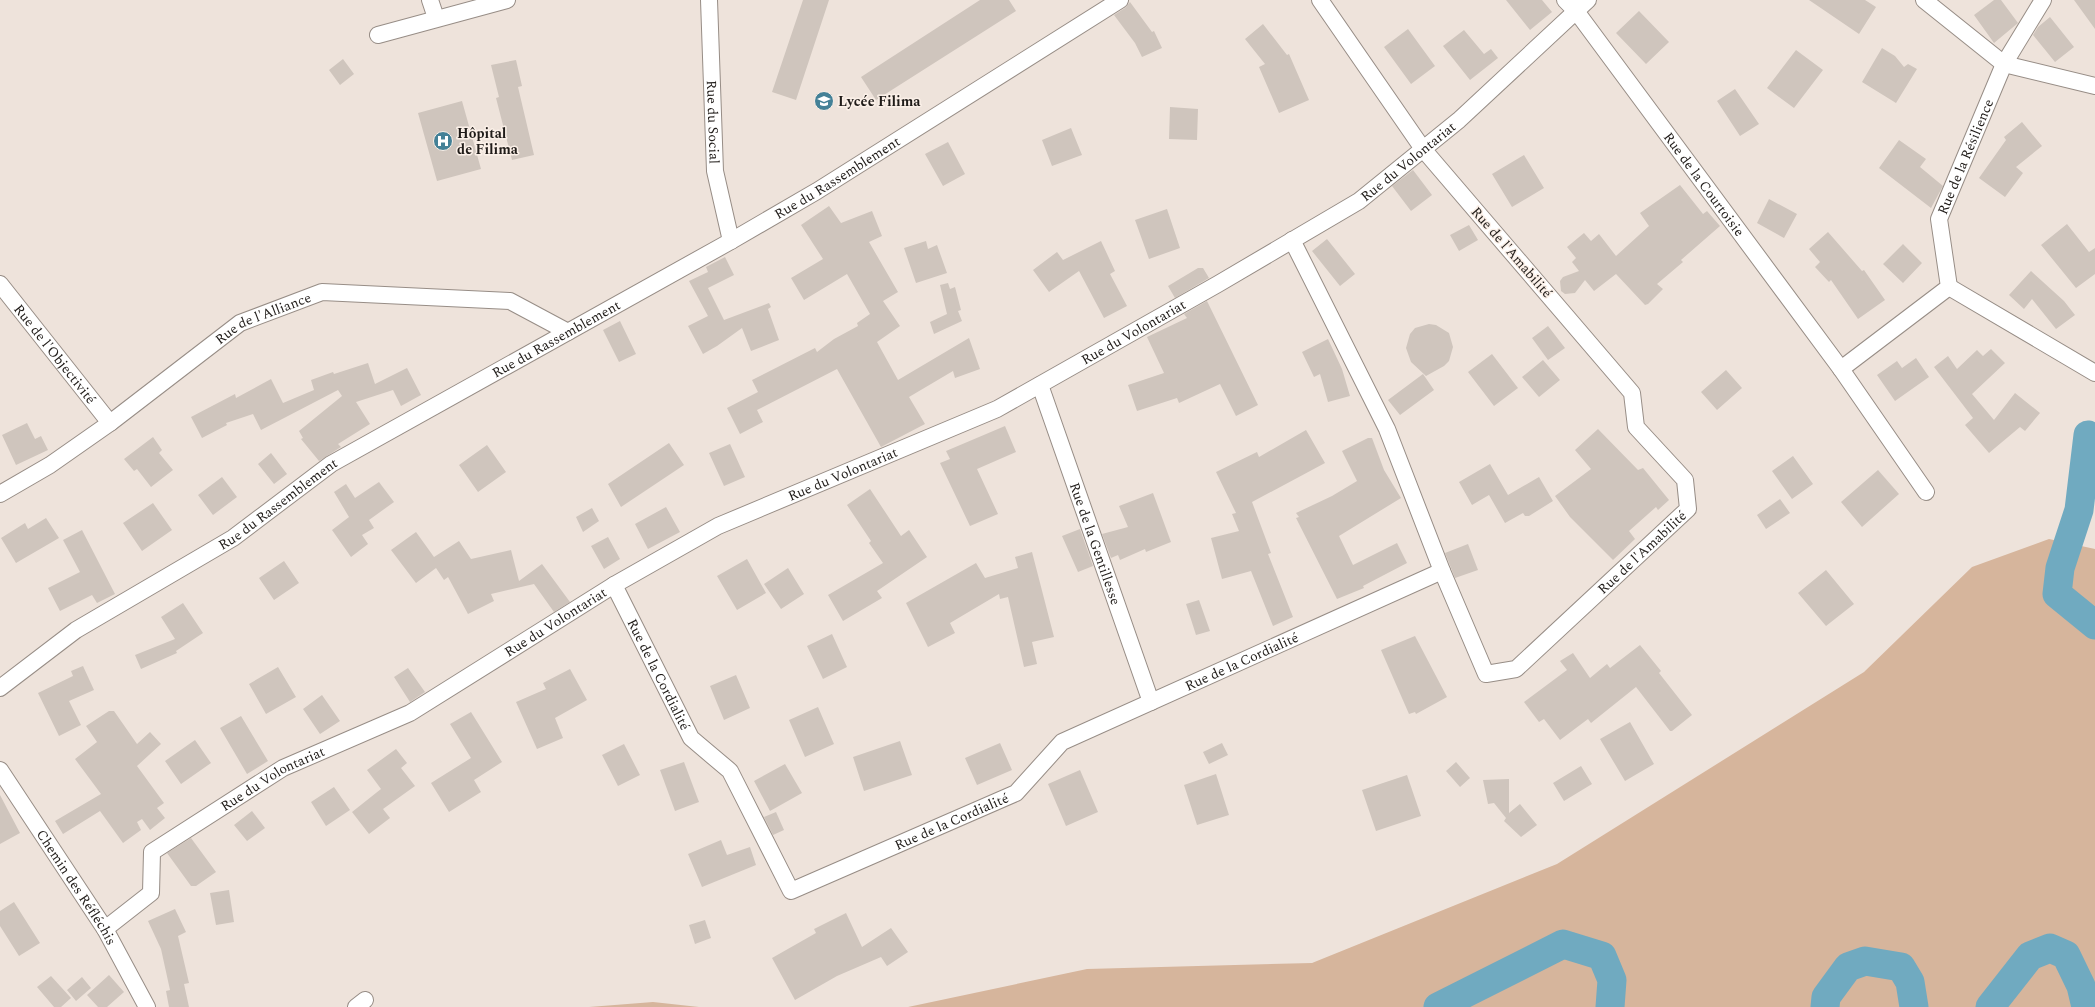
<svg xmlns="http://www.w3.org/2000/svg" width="2095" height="1007" font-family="Spectral,serif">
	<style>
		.green { fill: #d6b59c }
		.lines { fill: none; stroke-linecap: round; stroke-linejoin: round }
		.river { stroke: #70aac0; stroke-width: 29 }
		.building { fill: #cfc5bd }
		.minor-casing { stroke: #978d86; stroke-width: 18 }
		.minor { stroke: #fff; stroke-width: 16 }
		.labels { text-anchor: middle; stroke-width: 3; stroke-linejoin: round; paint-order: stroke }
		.poi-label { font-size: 14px; font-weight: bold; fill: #201c19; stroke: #fbf0e8; text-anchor: start }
		.street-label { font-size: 14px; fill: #201c19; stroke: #fbf0e8 }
	</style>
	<rect width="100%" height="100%" fill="#eee3db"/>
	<path class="green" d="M2049,539L2095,549V1007H908L1087,969L1312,963L1557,864L1864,672L1972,567Z
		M653,1002L699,1007H589Z"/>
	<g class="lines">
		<path class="river" d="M2088,435L2079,510L2060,568L2057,594L2095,625
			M1438,1007L1563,944L1602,956L1612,980L1610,1007
			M1825,1007L1826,997L1848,967L1865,961L1901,967L1910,982L1914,1007
			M1990,1007L2030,956L2050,948L2066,955L2081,986L2086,1007"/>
	</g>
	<path class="building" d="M803,0H829L796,100L772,92Z
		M980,0H1009L1016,11L876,100L861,77Z
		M1506,0H1542L1552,12L1530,30Z
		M1809,0H1865L1876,7L1859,34Z
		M1994,0H2001L2018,23L1994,43L1974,15Z
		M2074,0H2095V29Z
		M1130,2L1152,32L1154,31L1162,48L1142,57L1135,43L1114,15L1125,8Z
		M1639,11L1669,42L1646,64L1616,33Z
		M2050,17L2074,47L2055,62L2033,35L2038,27Z
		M1263,24L1287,55L1289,54L1309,100L1279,113L1259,67L1265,64L1245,39Z
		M1408,29L1435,66L1411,84L1384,47Z
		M1464,30L1484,54L1491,49L1498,58L1470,80L1443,46Z
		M1882,48L1895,56L1904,67L1908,64L1917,69L1896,103L1862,82Z
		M1796,50L1823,70L1794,108L1767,88Z
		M343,59L354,74L340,85L329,70Z
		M516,60L522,86L518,87L534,155L512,160L496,98L499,97L491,65Z
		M1735,89L1759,124L1740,136L1717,101Z
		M462,101L481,169L437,181L418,113Z
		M1170,107L1198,109L1197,140L1169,139Z
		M2022,122L2042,146L2016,167L2023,173L2005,197L1979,178L2006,140L2004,137Z
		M1071,128L1082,155L1052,166L1042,140Z
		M1899,140L1926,159L1920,167L1943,186L1931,208L1879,168Z
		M948,142L965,174L943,186L925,154Z
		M1524,155L1544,188L1512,207L1492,174Z
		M1413,170L1432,195L1411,211L1392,186Z
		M1680,185L1703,214L1707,211L1720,226L1681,260L1683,262L1657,284L1663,289L1648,304L1645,305L1616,274L1594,291L1585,280L1575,293L1565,294L1561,291L1560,281L1563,277L1579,271L1572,262L1576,258L1567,247L1584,233L1591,241L1599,234L1616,256L1649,226L1640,213Z
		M1769,199L1797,214L1784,238L1757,223Z
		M829,206L841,223L872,211L882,236L869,242L898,292L883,301L900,326L877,342L898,380L969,338L980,369L955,378L953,371L909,397L925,424L881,447L837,369L757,410L763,422L740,434L727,408L758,392L752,380L815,348L817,352L834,339L858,326L857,323L870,314L847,274L804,300L791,278L823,259L801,225Z
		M1167,209L1180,248L1149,259L1135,220Z
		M2067,224L2089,252L2095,248V274L2076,288L2041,245Z
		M1469,225L1478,240L1459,251L1450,235Z
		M1828,232L1862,271L1864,270L1885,300L1858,319L1831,280L1829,282L1815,267L1820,262L1809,249Z
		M1327,239L1355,274L1340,286L1312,251Z
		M926,241L928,249L937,245L947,273L916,283L904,248Z
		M1101,241L1115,271L1110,274L1127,306L1104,318L1079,271L1049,292L1033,270L1057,252L1063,260Z
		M1903,244L1922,263L1903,283L1883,264Z
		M725,257L734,275L708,288L724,320L769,303L771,307L768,309L779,340L751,351L742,328L717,346L703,354L688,326L708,316L689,281L708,272L706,267Z
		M1198,268H1203L1209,278L1175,298L1168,286Z
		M2031,271L2064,301L2075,315L2056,329L2032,299L2024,309L2009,295Z
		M948,283L950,289L955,287L961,310L958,311L962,321L934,334L930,322L947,314L940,285Z
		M1207,301L1258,405L1236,416L1220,384L1179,403L1177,398L1137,411L1128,385L1164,373L1147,337L1187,318L1184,314Z
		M620,321L636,354L619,362L603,330Z
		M1429,324L1436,325L1449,333L1453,347L1449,361L1444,366L1426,376L1411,362L1406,348L1410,334L1415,328Z
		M1548,326L1565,348L1548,360L1532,338Z
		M1328,339L1342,369L1350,396L1328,402L1320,374L1314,377L1302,352Z
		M1991,349L2005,363L1972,394L1994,420L2015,393L2040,413L2025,431L2020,427L1989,453L1965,425L1973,418L1934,367L1948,356L1957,369L1977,350L1983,356Z
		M1492,354L1518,388L1494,406L1468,372Z
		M1916,358L1929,377L1895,401L1877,375L1897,361L1902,368Z
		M1543,360L1560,380L1539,397L1522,377Z
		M368,363L375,384L407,368L421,395L401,406L393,390L356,402L370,424L338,444L341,447L319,461L301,439L303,438L299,431L342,396L338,390L261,430L253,414L226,423L227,425L202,438L191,417L235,394L236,398L271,379L283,403L314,390L311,380L333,372L334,374Z
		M1726,370L1742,388L1717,410L1701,392Z
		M1423,374L1434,390L1400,415L1388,400Z
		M27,423L35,439L41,436L48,450L16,465L2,435Z
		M1005,426L1016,452L977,469L998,514L970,526L940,463L950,459L946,451Z
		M1598,429L1638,470L1643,468L1669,500L1658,510L1656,507L1629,531L1635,539L1613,560L1570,517L1555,496L1591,469L1575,450Z
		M1306,430L1325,463L1252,502L1271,553L1268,554L1293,617L1273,626L1251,571L1222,579L1211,538L1239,531L1232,514L1236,513L1216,472L1257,452L1259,457Z
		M153,437L162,450L159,453L173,470L151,487L137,469L134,471L124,459Z
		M1368,438H1372L1384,470L1401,498L1339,536L1353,565L1397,543L1407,563L1363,586L1364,588L1337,599L1296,518L1299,517L1296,513L1332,496L1357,481L1342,451Z
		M669,443L684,465L621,507L608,484Z
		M730,444L745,477L724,486L709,453Z
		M487,445L506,472L478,492L459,465Z
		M271,453L287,474L274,484L258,464Z
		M1793,456L1813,484L1792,499L1772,471Z
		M1490,464L1508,495L1539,477L1553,501L1529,516H1525L1523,513L1505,523L1489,495L1472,505L1459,482Z
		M1878,470L1899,494L1862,527L1841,502Z
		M222,477L237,497L213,515L198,495Z
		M379,482L394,502L369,520L374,528L362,535L368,544L351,557L332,530L349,517L334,492L346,484L355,498Z
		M870,489L901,536L909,530L927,557L877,591L882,598L843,621L828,595L883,563L869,543L871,541L847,505Z
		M1153,493L1171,542L1146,552L1145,549L1120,560L1118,555L1111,558L1102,534L1128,527L1119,506Z
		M1780,499L1790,513L1766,529L1757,515Z
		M153,503L172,530L142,551L123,523Z
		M666,507L680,532L648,549L635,524Z
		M592,508L599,521L583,532L576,517Z
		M46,518L59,538L16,563L1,538L25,523L28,529Z
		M1080,529L1093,566L1078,572L1062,536Z
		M82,530L115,594L97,603L92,595L60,611L48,588L80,572L63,540Z
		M416,532L434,557L459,541L471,559L511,550L519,581L542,564L570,602L554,612L534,584L491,594L494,601L468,614L448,577L444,580L436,568L416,583L391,550Z
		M608,537L620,559L604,569L591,546Z
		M1468,544L1478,570L1455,578L1445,553Z
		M1032,552L1054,637L1032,642L1037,664L1024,667L1008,597L1000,599L999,594L950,623L955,633L928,647L906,603L976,563L985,578L1018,568L1015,557Z
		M747,559L766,593L737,610L717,576Z
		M284,561L299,583L274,600L259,578Z
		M788,568L804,594L781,609L764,584Z
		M1826,570L1854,604L1826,626L1798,593Z
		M1199,600L1210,631L1196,635L1186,604Z
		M183,603L203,633L176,651L177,653L141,669L135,655L175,639L161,617Z
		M832,634L847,667L823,679L807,646Z
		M1415,636L1447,697L1416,714L1415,712L1409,714L1381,650Z
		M1640,645L1661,671L1659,673L1692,715L1672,731H1670L1636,687L1591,723L1588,719L1560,740L1544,719L1539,722L1524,702L1567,670L1560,661L1573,653L1590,678L1607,664L1610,668Z
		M83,666L94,690L69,701L81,725L59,736L38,693L73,676L71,671Z
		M278,667L296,697L266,714L249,684Z
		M408,668L425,692L410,702L394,677Z
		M570,669L587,700L555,718L563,738L537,749L516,702L546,689L543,683Z
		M736,675L750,708L724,720L710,686Z
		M322,695L340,721L320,734L303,709Z
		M818,707L834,744L805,757L789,720Z
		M109,711H114L137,744L150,732L161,744L137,766L164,803L157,808L165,818L150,830L142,819L137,822L141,830L123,843L100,811L63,834L55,821L101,794L75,759L97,742L86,726Z
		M471,712L502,762L474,780L481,792L449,812L431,783L471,758L450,724Z
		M241,716L268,761L247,774L220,728Z
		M1630,722L1654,764L1625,781L1600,739Z
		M195,740L211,763L181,784L165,761Z
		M900,741L912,775L864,791L853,757Z
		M1000,743L1012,770L977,785L965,758Z
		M1222,743L1228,755L1209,764L1203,752Z
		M624,744L640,775L618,786L602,755Z
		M396,749L407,763L401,768L415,786L383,809L390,818L369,834L352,812L381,789L367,770Z
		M684,762L699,802L675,811L660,770Z
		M1456,762L1470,778L1460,787L1446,771Z
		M785,764L802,793L770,811L754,781Z
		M1581,766L1592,784L1564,801L1553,783Z
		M1080,770L1098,812L1066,826L1048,784Z
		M1216,774L1229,815L1197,825L1184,785Z
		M1407,775L1421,816L1376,831L1362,790Z
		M1509,779V813L1520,804L1537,825L1521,837L1504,821L1506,818L1494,803L1488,804L1483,780Z
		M334,787L350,810L326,826L311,802Z
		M0,795L20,833L0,844Z
		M252,811L265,828L247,841L234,825Z
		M776,812L784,830L773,835L764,817Z
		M191,838L216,872L196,886H191L167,853Z
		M721,840L727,855L750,847L756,865L702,887L688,854Z
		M229,890L234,922L216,925L210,893Z
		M14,902L40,943L19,956L0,926V911Z
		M175,909L186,932L178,936L189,983L184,984L189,1007H169L166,991L170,990L161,949L148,921Z
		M846,913L862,947L891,928L908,952L887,966L881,957L837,976L795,1000L772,958L816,933L814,929Z
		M705,920L711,938L695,944L689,925Z
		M109,975L124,992L107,1007H98L87,995Z
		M51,976L71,998L61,1007H54L37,987Z
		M82,977L91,988L76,1001L67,990Z"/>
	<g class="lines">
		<g class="minor-casing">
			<g id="minor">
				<path d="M430,0L436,18"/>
				<path id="s1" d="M709,0L715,171L731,241"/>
				<path id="s2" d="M1565,0L1576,11L1841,369L1926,492"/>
				<path d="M1924,0L2004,64L2095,86"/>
				<path d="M378,35L507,0"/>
				<path id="s3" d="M1292,240L1387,429L1442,571L1486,674L1516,669L1688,509L1685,480L1636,427L1632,393L1423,149L1320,0"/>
				<path id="s4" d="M0,284L110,423"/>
				<path d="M1949,287L2095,373"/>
				<path id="s5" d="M1841,369L1949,287L1939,219L2004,64L2043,0"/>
				<path id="s6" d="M1040,385L1151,702"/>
				<path id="s7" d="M0,494L50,465L110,423L240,323L322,292L510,301L568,332"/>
				<path id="s8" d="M614,585L691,738L730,771L791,891L1016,793L1062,742L1442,571"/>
				<path id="s9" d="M0,688L76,630L233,538L331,464L731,241L817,191L1120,0"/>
				<path id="s10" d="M0,770L105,929L147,1007"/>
				<path id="s11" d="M105,929L151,893L152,852L283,768L410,713L614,585L718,526L997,409L1218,284L1359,201L1459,120L1588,0"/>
				<path d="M356,1007L365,1000"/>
			</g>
		</g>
		<use href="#minor" class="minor"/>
	</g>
	<defs>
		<g id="school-disc" transform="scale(1)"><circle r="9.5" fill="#448197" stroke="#fbf0e8"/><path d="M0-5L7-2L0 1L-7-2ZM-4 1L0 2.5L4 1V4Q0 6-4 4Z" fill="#fff"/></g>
		<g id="hospital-disc" transform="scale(1)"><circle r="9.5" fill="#448197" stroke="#fbf0e8"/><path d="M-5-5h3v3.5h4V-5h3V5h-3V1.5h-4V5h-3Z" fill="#fff"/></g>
	</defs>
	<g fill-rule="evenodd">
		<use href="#school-disc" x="824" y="101"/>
		<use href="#hospital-disc" x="443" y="141"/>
	</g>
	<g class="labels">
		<g class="poi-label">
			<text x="838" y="106">Lycée Filima</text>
			<text x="457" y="138">Hôpital<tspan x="457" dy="16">de Filima</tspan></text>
		</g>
		<g class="street-label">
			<text dy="5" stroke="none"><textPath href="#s1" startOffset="122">Rue du Social</textPath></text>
			<text dy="5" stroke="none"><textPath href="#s5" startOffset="272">Rue de la Résilience</textPath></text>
			<text dy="5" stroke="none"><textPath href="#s11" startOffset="1537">Rue du Volontariat</textPath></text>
			<text dy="5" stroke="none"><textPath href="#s9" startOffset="982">Rue du Rassemblement</textPath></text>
			<text dy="5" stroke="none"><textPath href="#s2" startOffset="231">Rue de la Courtoisie</textPath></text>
			<text transform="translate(1512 252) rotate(49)" y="5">Rue de l'Amabilité</text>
			<text dy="5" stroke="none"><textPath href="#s7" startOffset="318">Rue de l'Alliance</textPath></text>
			<text dy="5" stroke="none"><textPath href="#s11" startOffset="1213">Rue du Volontariat</textPath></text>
			<text dy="5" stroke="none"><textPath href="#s9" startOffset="658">Rue du Rassemblement</textPath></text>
			<text dy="5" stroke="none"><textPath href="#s4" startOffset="89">Rue de l'Objectivité</textPath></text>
			<text dy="5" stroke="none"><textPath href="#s11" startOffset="889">Rue du Volontariat</textPath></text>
			<text dy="5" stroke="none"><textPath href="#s9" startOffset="334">Rue du Rassemblement</textPath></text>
			<text dy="5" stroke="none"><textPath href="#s6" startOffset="168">Rue de la Gentillesse</textPath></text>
			<text dy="5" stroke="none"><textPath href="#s3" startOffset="678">Rue de l'Amabilité</textPath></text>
			<text dy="5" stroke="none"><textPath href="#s11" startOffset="565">Rue du Volontariat</textPath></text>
			<text dy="5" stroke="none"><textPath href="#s8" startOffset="868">Rue de la Cordialité</textPath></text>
			<text dy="5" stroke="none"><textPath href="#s8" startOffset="100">Rue de la Cordialité</textPath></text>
			<text dy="5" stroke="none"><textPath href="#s11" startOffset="241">Rue du Volontariat</textPath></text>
			<text dy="5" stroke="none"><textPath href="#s8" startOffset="532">Rue de la Cordialité</textPath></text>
			<text dy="5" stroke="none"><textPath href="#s10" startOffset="140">Chemin des Réfléchis</textPath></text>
		</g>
	</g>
</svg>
